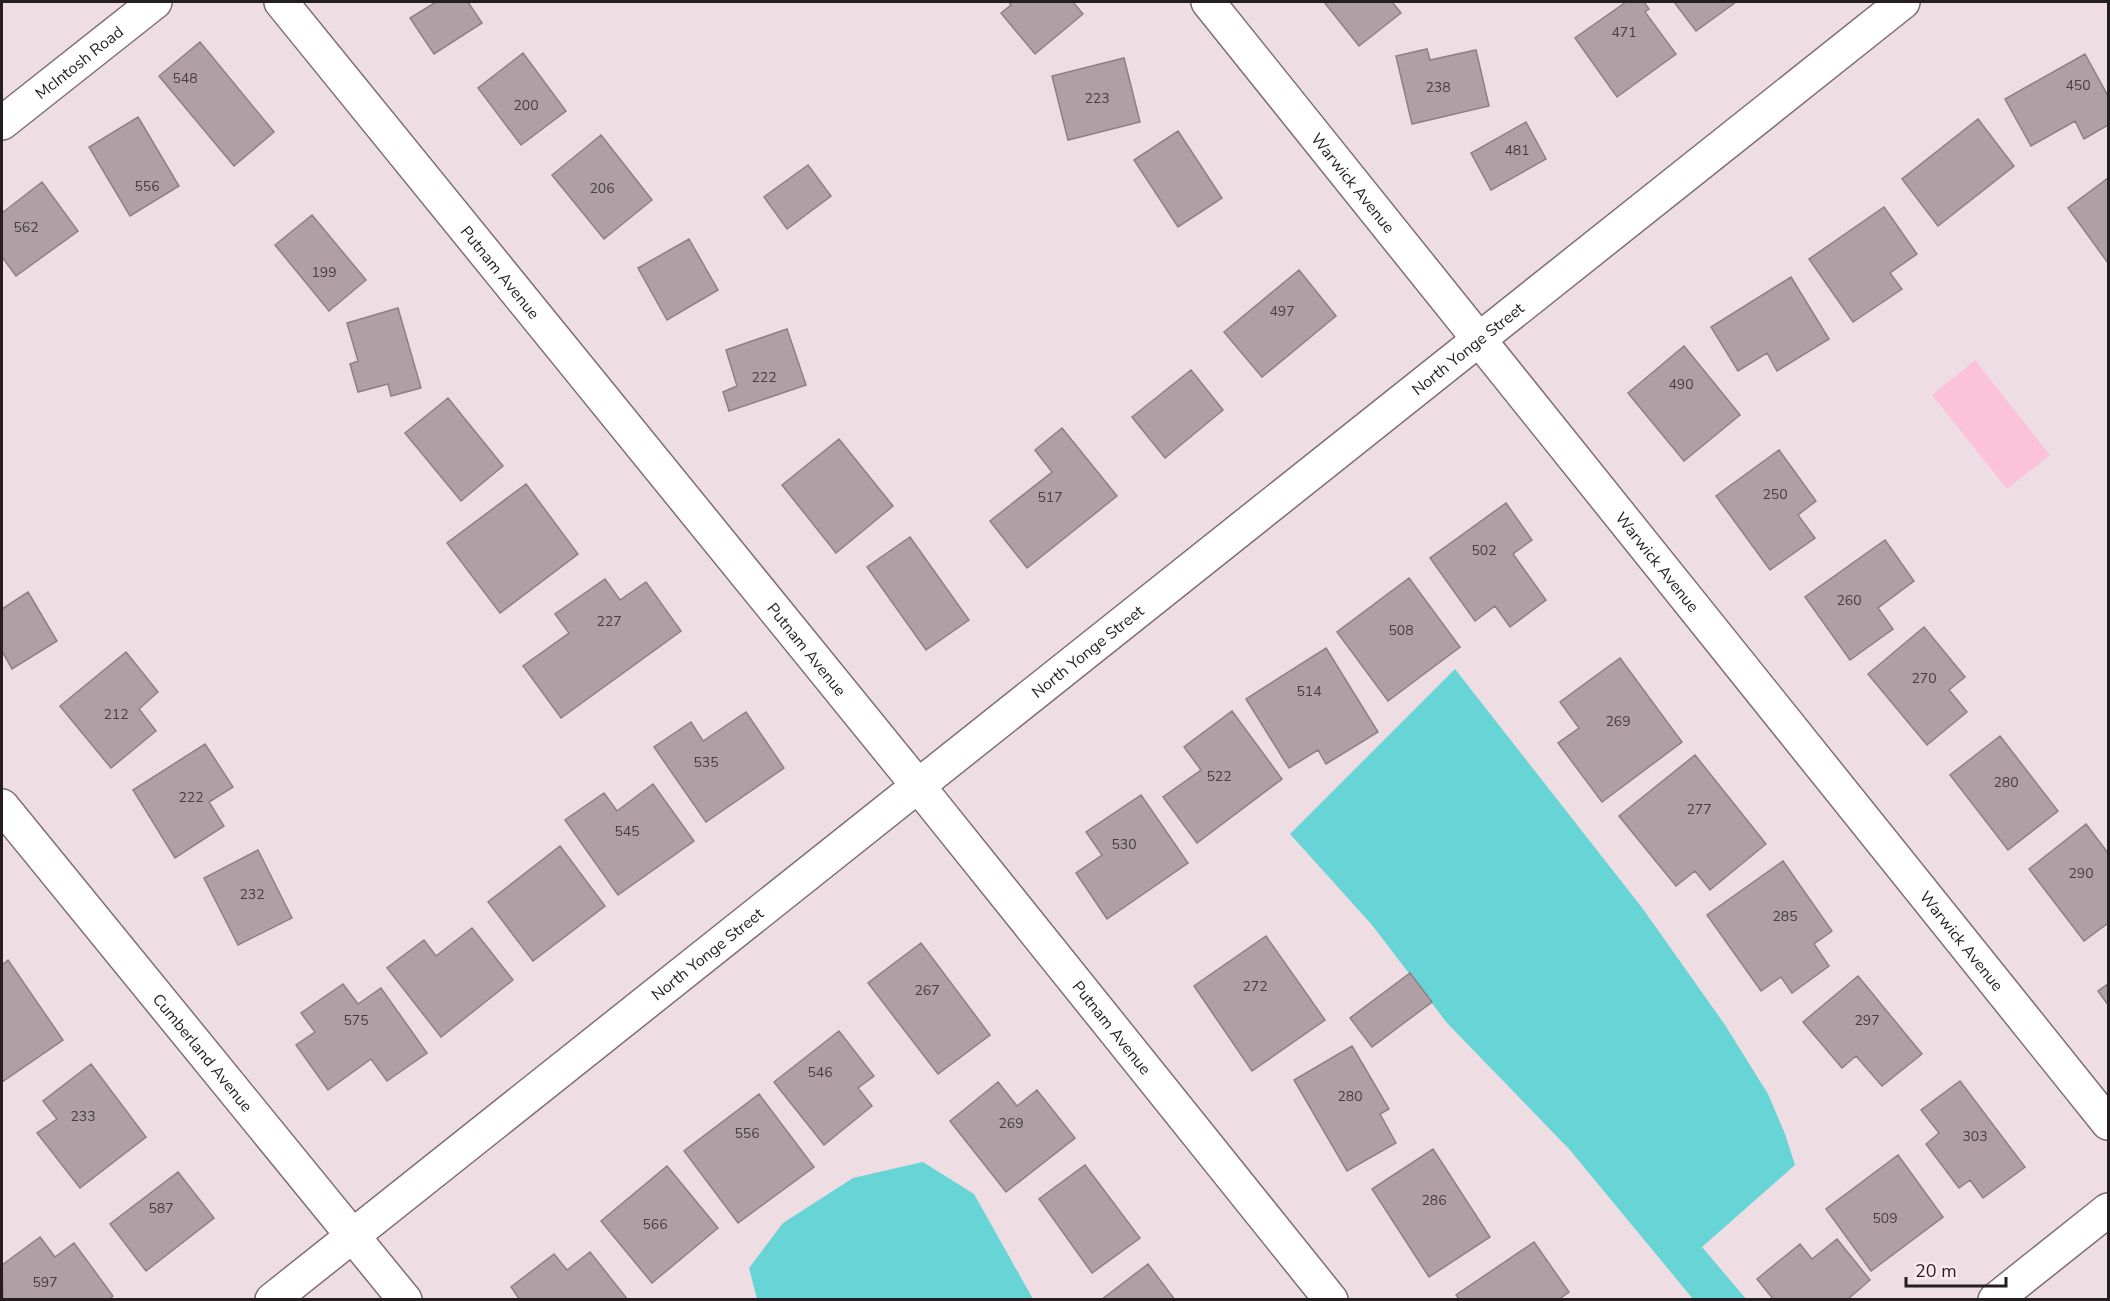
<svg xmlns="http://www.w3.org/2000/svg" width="2110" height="1301" font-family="'Nunito Sans',sans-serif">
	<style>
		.green { fill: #fbc2da }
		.water { fill: #67d4d5 }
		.building { fill: #b0a0a6; stroke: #8f7f85; stroke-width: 1.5 }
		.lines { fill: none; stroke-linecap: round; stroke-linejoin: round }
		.minor-casing { stroke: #7e6f75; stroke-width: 36 }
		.minor { stroke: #fff; stroke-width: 33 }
		.labels { text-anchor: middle; stroke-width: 4.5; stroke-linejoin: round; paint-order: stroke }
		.number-label { font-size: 14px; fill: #473e42 }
		.street-label { font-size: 16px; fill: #241e21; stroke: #fceaf1 }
	</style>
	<rect width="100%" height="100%" fill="#efdde4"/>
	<path class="green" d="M1975,360L2050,455L2007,489L1932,395Z"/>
	<path class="water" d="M1455,669L1643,909L1725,1025L1768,1094L1785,1134L1795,1165L1702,1247L1746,1299H1693L1569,1149L1447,1023L1372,925L1290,834Z
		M923,1162L974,1194L1033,1299H757L749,1268L783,1223L853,1178Z"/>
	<path class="building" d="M436,2H468L482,23L434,54L410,18Z
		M1009,2H1073L1083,14L1035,54L1001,13L1011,5Z
		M1324,2H1392L1401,13L1359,46Z
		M1626,2H1644L1649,9L1645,12L1676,54L1617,97L1575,38Z
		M1674,2H1736L1696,31Z
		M200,42L274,132L234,166L159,76Z
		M1427,49L1430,60L1476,50L1489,106L1412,124L1396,56Z
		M523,53L566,111L521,145L478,88Z
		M2085,54L2108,96V125L2084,139L2075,121L2031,146L2005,99Z
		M1124,58L1140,122L1068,140L1052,76Z
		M138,117L179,186L130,216L89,147Z
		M1978,119L2014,166L1938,226L1902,179Z
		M1526,122L1546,159L1491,190L1471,153Z
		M1178,131L1222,198L1178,227L1134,160Z
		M601,135L652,200L604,239L552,175Z
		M808,165L831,196L787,229L764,197Z
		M2108,178V263L2068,208Z
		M42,182L78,231L16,276L2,257V213Z
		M1884,207L1917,254L1890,273L1902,289L1853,322L1809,259Z
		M312,215L366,280L329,311L275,245Z
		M689,239L718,290L667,320L638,268Z
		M1299,270L1336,316L1262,377L1224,332Z
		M1791,277L1829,339L1777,371L1767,353L1738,371L1711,327Z
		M398,308L421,388L391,396L388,384L358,392L350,364L358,361L347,323Z
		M787,329L806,385L729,411L723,392L737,386L726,350Z
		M1684,346L1740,415L1684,461L1628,393Z
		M1191,370L1223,410L1165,458L1132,417Z
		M448,398L503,466L461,501L405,433Z
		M1062,428L1117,496L1027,568L990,521L1052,472L1035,450Z
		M839,439L893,506L836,553L782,485Z
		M1779,450L1816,501L1798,515L1815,538L1770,570L1716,496Z
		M526,484L578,554L500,613L447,543Z
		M1506,503L1532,540L1513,554L1546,600L1510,627L1495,606L1475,621L1430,558Z
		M910,537L969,620L926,650L867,567Z
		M1885,540L1914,581L1878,608L1893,629L1850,660L1805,597Z
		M1409,578L1460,647L1388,701L1337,632Z
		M605,579L620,600L646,582L681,631L561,718L523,666L569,633L555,614Z
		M28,592L57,641L12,669L2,651V609Z
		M1924,627L1965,677L1949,690L1967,712L1927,745L1868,674Z
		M1326,648L1378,732L1326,764L1318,750L1289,768L1246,699Z
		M126,652L158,692L139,709L156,731L111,768L60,706Z
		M1620,658L1682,742L1602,802L1558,743L1579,728L1560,702Z
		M1232,711L1282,779L1197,843L1163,797L1201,770L1184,747Z
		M746,712L784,768L706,822L654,747L691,722L703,741Z
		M2000,736L2058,811L2008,850L1950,775Z
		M205,744L233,787L209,802L224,826L175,858L133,790Z
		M1695,755L1766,844L1710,890L1695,871L1676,886L1619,816Z
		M653,784L694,841L618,895L565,820L604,793L617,811Z
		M1141,795L1188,863L1107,919L1076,873L1102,855L1086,832Z
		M2086,824L2108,853V923L2084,941L2029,869Z
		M560,846L605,906L533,961L488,902Z
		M258,850L292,918L238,945L204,878Z
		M1783,861L1832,931L1814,944L1829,966L1792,993L1781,977L1761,991L1707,915Z
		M472,928L513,980L441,1037L387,968L424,940L436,956Z
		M1266,936L1325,1020L1252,1071L1194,986Z
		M921,943L990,1035L938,1074L868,983Z
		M8,960L63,1040L2,1082V965Z
		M1410,973L1432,1002L1372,1047L1350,1018Z
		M1858,976L1922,1054L1882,1086L1856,1056L1842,1068L1803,1022Z
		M343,984L358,1004L381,988L427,1053L387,1081L371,1059L328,1090L296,1045L315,1032L301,1013Z
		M2108,984V1005L2098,991Z
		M839,1031L874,1076L858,1088L872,1106L824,1145L774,1082Z
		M1352,1046L1389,1109L1380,1114L1396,1143L1347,1171L1294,1080Z
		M91,1064L146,1137L80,1188L37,1133L57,1119L43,1101Z
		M1960,1081L2025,1167L1983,1198L1970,1180L1959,1188L1926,1144L1939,1133L1921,1110Z
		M998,1082L1017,1106L1037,1090L1075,1138L1006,1192L950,1121Z
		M759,1094L814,1167L738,1223L684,1151Z
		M1433,1149L1490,1237L1429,1277L1372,1189Z
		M1898,1155L1943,1217L1871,1271L1826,1209Z
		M1085,1165L1140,1238L1092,1273L1039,1199Z
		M667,1166L718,1228L652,1283L601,1221Z
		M178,1172L214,1218L146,1271L110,1224Z
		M40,1237L55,1257L74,1243L113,1296L108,1300H3L2,1265Z
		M1837,1239L1870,1280L1847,1300H1774L1757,1279L1800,1244L1812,1259Z
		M1534,1242L1569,1292L1558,1300H1460L1456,1295Z
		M590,1252L628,1300H520L511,1287L554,1254L567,1270Z
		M1148,1264L1175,1300H1101Z"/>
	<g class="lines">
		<g class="minor-casing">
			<g id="minor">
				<path id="s1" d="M281,2L919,787L1331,1300"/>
				<path id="s2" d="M1208,2L2108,1123"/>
				<path id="s3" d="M2,123L155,2"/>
				<path id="s4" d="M2,806L405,1300"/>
				<path id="s5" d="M272,1300L1903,2"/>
				<path d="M1995,1300L2108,1210"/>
			</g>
		</g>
		<use href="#minor" class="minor"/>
	</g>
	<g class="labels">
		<g class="number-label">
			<text x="1624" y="37">471</text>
			<text x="185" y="83">548</text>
			<text x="2078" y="90">450</text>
			<text x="1438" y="92">238</text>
			<text x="1097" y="103">223</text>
			<text x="526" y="110">200</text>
			<text x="1517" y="155">481</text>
			<text x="147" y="191">556</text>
			<text x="602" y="193">206</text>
			<text x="26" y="232">562</text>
			<text x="324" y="277">199</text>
			<text x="1282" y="316">497</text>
			<text x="764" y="382">222</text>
			<text x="1681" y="389">490</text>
			<text x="1775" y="499">250</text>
			<text x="1050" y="502">517</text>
			<text x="1484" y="555">502</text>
			<text x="1849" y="605">260</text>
			<text x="609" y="626">227</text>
			<text x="1401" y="635">508</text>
			<text x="1924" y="683">270</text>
			<text x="1309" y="696">514</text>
			<text x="116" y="719">212</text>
			<text x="1618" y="726">269</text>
			<text x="706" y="767">535</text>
			<text x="1219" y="781">522</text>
			<text x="2006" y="787">280</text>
			<text x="191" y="802">222</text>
			<text x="1699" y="814">277</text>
			<text x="627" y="836">545</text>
			<text x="1124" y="849">530</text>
			<text x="2081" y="878">290</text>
			<text x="252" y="899">232</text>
			<text x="1785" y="921">285</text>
			<text x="1255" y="991">272</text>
			<text x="927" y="995">267</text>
			<text x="356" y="1025">575</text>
			<text x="1867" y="1025">297</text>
			<text x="820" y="1077">546</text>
			<text x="1350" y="1101">280</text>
			<text x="83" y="1121">233</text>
			<text x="1011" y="1128">269</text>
			<text x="747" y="1138">556</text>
			<text x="1975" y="1141">303</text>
			<text x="1434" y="1205">286</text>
			<text x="161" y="1213">587</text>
			<text x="1885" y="1223">509</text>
			<text x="655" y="1229">566</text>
			<text x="45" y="1287">597</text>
		</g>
		<g class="street-label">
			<text dy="6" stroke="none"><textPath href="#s3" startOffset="98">McIntosh Road</textPath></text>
			<text dy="6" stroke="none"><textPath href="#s2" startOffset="232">Warwick Avenue</textPath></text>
			<text dy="6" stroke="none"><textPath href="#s1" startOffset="348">Putnam Avenue</textPath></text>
			<text dy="6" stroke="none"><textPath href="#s5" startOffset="1528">North Yonge Street</textPath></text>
			<text dy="6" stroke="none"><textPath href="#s2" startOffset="718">Warwick Avenue</textPath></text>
			<text dy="6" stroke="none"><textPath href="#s1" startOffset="834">Putnam Avenue</textPath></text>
			<text dy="6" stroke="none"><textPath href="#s5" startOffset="1042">North Yonge Street</textPath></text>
			<text dy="6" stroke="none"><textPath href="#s2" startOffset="1204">Warwick Avenue</textPath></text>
			<text dy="6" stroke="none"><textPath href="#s5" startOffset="556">North Yonge Street</textPath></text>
			<text dy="6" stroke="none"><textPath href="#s1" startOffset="1320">Putnam Avenue</textPath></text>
			<text dy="6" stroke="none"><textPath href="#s4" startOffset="318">Cumberland Avenue</textPath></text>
		</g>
	</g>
	<rect width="2110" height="1301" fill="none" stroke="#241e21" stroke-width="6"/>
	<path d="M1906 1277v9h100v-9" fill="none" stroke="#241e21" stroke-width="3"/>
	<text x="1915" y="1277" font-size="18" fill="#241e21" stroke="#fceaf1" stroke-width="4.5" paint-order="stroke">20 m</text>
</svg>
